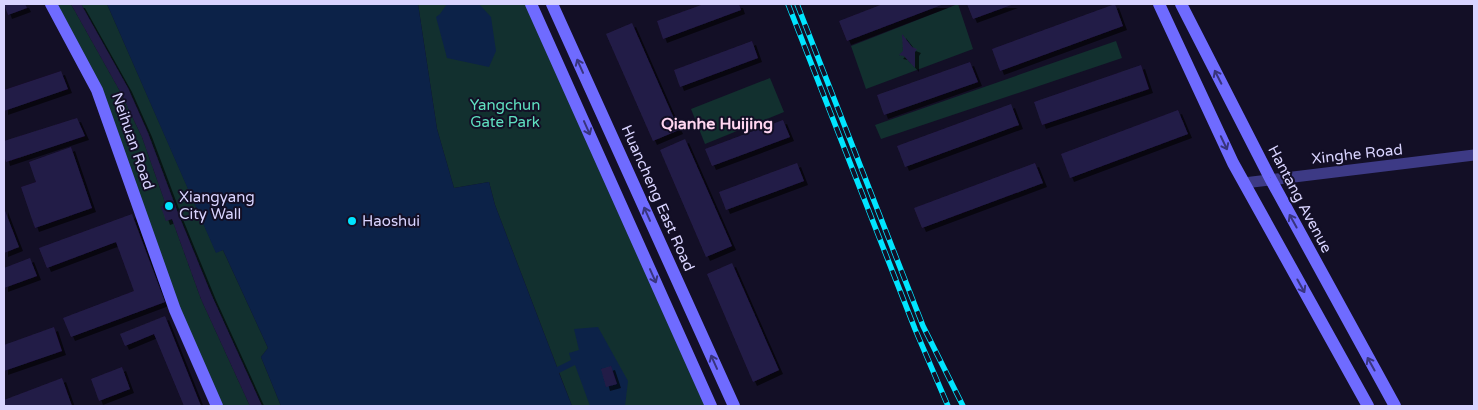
<svg xmlns="http://www.w3.org/2000/svg" width="1478" height="410" font-family="'Varela Round',sans-serif">
	<style>
		.green { fill: #12302f }
		.water { fill: #0c2248 }
		.building { fill: #241b47; filter: url(#shadow) }
		.lines { fill: none; stroke-linecap: round; stroke-linejoin: round }
		.street { stroke: #3d3a85; stroke-width: 11 }
		.secondary { stroke: #6f6bff; stroke-width: 12 }
		.rail-casing { stroke: #00e5ff; stroke-width: 5.5 }
		.rail { stroke: #130f26; stroke-width: 4; stroke-dasharray: 11; stroke-linecap: butt }
		.oneway { stroke: #38347d }
		.poi-dot { fill: #00e5ff; stroke: #130f26; stroke-width: 2 }
		.labels { text-anchor: middle; stroke-width: 4; stroke-linejoin: round; paint-order: stroke }
		.park-label { font-size: 15px; fill: #5fe0c0; stroke: #130f26 }
		.street-label { font-size: 15px; fill: #d9d4ff; stroke: #130f26 }
		.poi-label { font-size: 15px; fill: #d9d4ff; stroke: #130f26; text-anchor: start }
		.neighbourhood-label { font-size: 16px; font-weight: bold; fill: #ffd6f0; stroke: #130f26 }
	</style>
	<defs>
		<filter id="shadow"><feDropShadow dx="4" dy="4" stdDeviation="0" flood-color="#0009"/></filter>
	</defs>
	<rect width="100%" height="100%" fill="#130f26"/>
	<path class="green" d="M51,4H71L121,93L142,137L166,205L161,207L172,219L201,299L250,406H217L97,90Z
		M81,4H107L216,252L223,250L268,348L261,357L281,406H262L212,296L178,213L148,133L128,88Z
		M418,4H531L711,406H572L495,205L489,182L454,188L437,129Z
		M958,4L973,49L866,89L851,46Z
		M1116,41L1122,58L881,139L875,125Z
		M770,78L784,112L705,144L691,109Z"/>
	<path class="water" d="M107,4H418L437,129L454,188L489,182L495,205L557,367L571,360L569,353L579,350L574,329L598,327L628,381L625,406H590L575,365L559,373L572,406H281L261,357L268,348L223,250L216,253Z
		M447,4H479L491,17L496,51L489,67L447,58L436,17L440,14Z"/>
	<path class="building" d="M4,4H25L27,8L8,15Z
		M71,4H81L128,88L148,133L178,213L212,296L262,406H250L201,299L172,219L166,221L161,207L166,205L142,137L121,93Z
		M704,4H739L741,10L663,39L657,21Z
		M883,4H944L847,41L839,21Z
		M967,4H1014L973,19Z
		M1115,4L1123,26L1000,71L992,49Z
		M632,23L679,130L653,141L606,34Z
		M902,34L912,47L917,49L915,52V68L904,56L899,55L903,51Z
		M752,41L758,58L680,87L674,70Z
		M970,62L978,82L884,115L877,95Z
		M1141,65L1149,89L1042,125L1034,102Z
		M61,71L68,89L4,111V90Z
		M1011,104L1019,125L905,167L897,146Z
		M1178,110L1188,134L1070,178L1061,154Z
		M77,118L85,136L6,162L4,155V141Z
		M783,120L790,137L712,166L705,149Z
		M685,139L732,246L706,257L660,150Z
		M71,147L92,208L35,228L21,187L36,182L29,162Z
		M797,163L804,181L726,210L719,192Z
		M1035,163L1043,183L922,228L914,208Z
		M4,208L19,247L4,253Z
		M132,214L165,302L71,337L63,318L134,291L116,242L47,268L39,248Z
		M30,258L37,276L4,288V268Z
		M732,263L779,370L753,382L707,274Z
		M165,316L201,406H184L154,334L125,346L120,334Z
		M54,327L62,351L4,371V345Z
		M611,366L617,384L606,387L601,369Z
		M122,367L130,389L99,401L91,379Z
		M62,378L72,406H4V400Z"/>
	<g class="lines">
		<path class="street" d="M1244,183L1474,155"/>
		<path class="secondary" d="M51,4L97,90L175,310L217,406
			M531,4L711,406
			M552,4L734,406
			M1159,4L1233,163L1368,406
			M1181,4L1270,178L1395,406"/>
		<g class="rail-casing">
			<path id="rail" d="M788,4L915,329L948,406
				M797,4L923,326L963,406"/>
		</g>
		<use href="#rail" class="rail"/>
	</g>
	<defs><path id="oneway-shaft" d="M-6 0H5M1.5-3L5.5 0L1.5 3" fill="none" stroke-width="1.6" stroke-linecap="round" stroke-linejoin="round" transform="scale(1.25)"/></defs>
	<g class="oneway">
		<use href="#oneway-shaft" transform="translate(580 66) rotate(-114)"/>
		<use href="#oneway-shaft" transform="translate(1218 77) rotate(-117)"/>
		<use href="#oneway-shaft" transform="translate(587 128) rotate(66)"/>
		<use href="#oneway-shaft" transform="translate(1224 143) rotate(65)"/>
		<use href="#oneway-shaft" transform="translate(647 214) rotate(-114)"/>
		<use href="#oneway-shaft" transform="translate(1293 221) rotate(-119)"/>
		<use href="#oneway-shaft" transform="translate(653 276) rotate(66)"/>
		<use href="#oneway-shaft" transform="translate(1301 286) rotate(61)"/>
		<use href="#oneway-shaft" transform="translate(714 362) rotate(-114)"/>
		<use href="#oneway-shaft" transform="translate(1371 364) rotate(-119)"/>
	</g>
	<g class="poi-dot">
		<circle cx="169" cy="206" r="5"/>
		<circle cx="352" cy="221" r="5"/>
	</g>
	<g class="labels">
		<g class="park-label">
			<text x="505" y="110">Yangchun<tspan x="505" dy="17">Gate Park</tspan></text>
		</g>
		<g class="street-label">
			<text transform="translate(133 141) rotate(71)" y="5">Neihuan Road</text>
			<text transform="translate(1357 154) rotate(-6)" y="5">Xinghe Road</text>
			<text transform="translate(658 198) rotate(66)" y="5">Huancheng East Road</text>
			<text transform="translate(1300 199) rotate(62)" y="5">Hantang Avenue</text>
		</g>
		<g class="poi-label">
			<text x="179" y="202">Xiangyang<tspan x="179" dy="17">City Wall</tspan></text>
			<text x="362" y="226">Haoshui</text>
		</g>
		<g class="neighbourhood-label">
			<text x="717" y="129">Qianhe Huijing</text>
		</g>
	</g>
	<rect width="1478" height="410" fill="none" stroke="#d9d4ff" stroke-width="10"/>
</svg>
